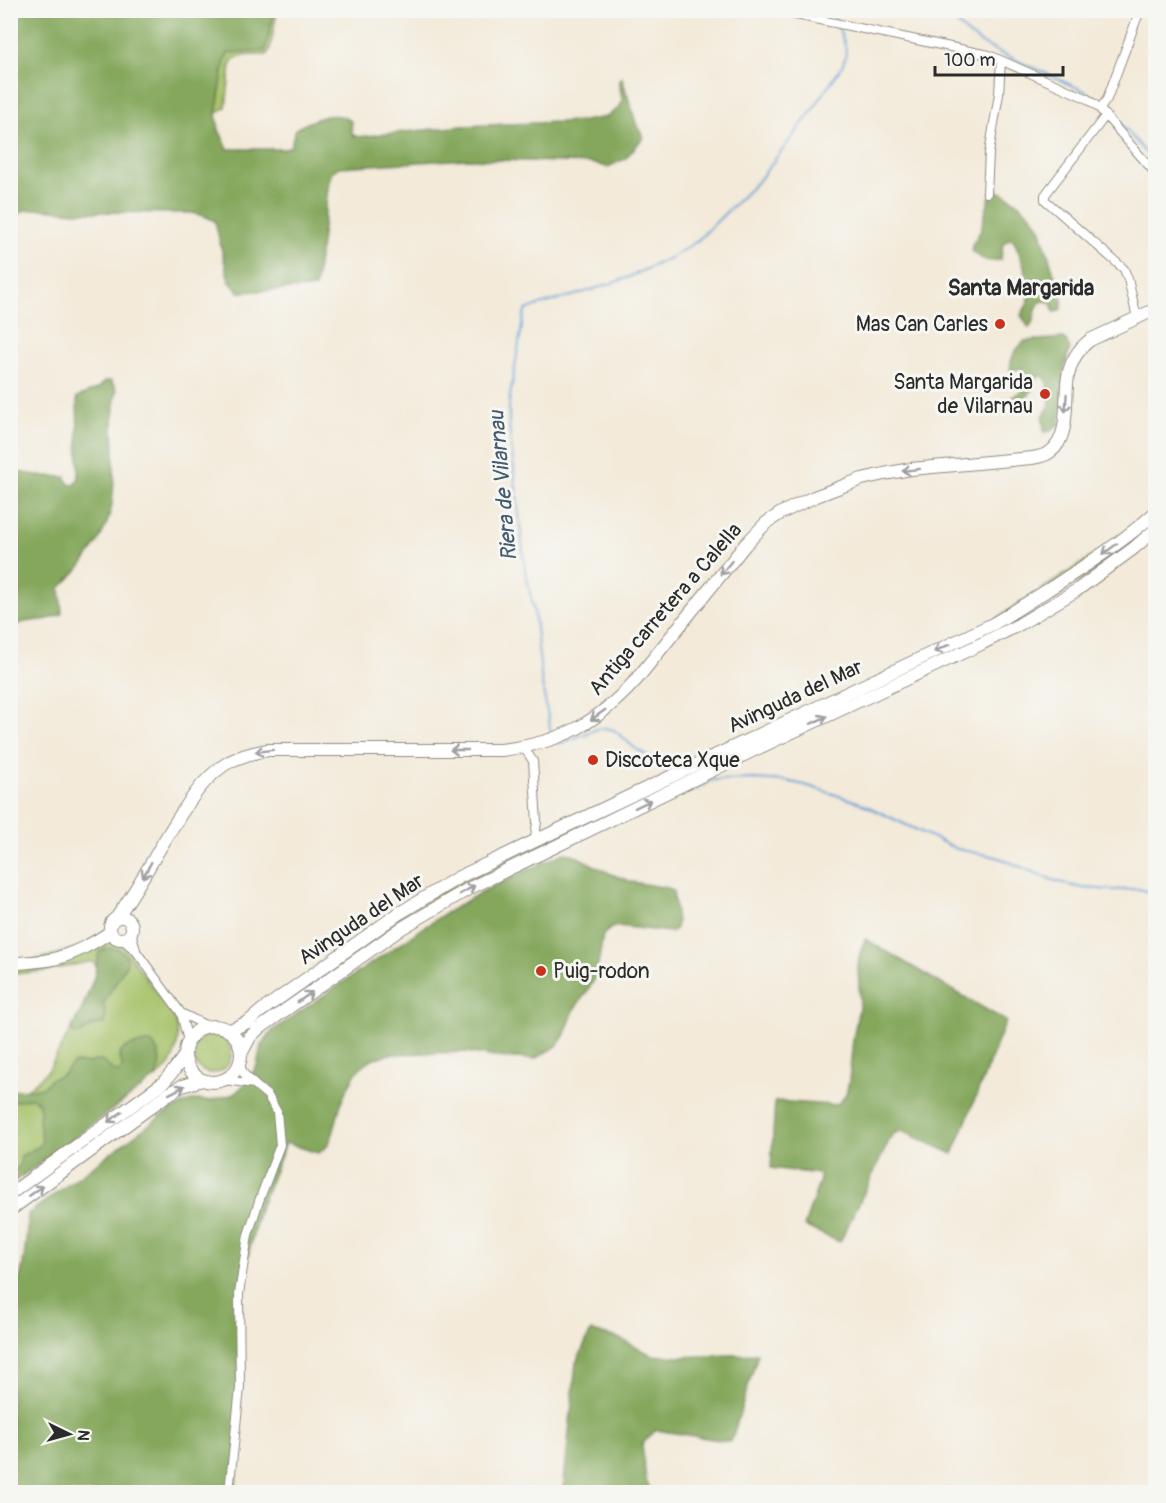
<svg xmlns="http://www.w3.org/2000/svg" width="1166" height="1503" font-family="Pangolin,sans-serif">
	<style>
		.green { fill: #a5c168; stroke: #68764a; stroke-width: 1.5 }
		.forest { fill: #84a75c; stroke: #586944; stroke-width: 1.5 }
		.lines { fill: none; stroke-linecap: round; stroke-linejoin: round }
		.stream { stroke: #68a0d6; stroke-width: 2 }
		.street-casing { stroke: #8f8a82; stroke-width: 10 }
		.secondary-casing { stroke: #8f8a82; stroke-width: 14 }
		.street { stroke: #fff; stroke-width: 8 }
		.secondary { stroke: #fff; stroke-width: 12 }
		.oneway { stroke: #a0a0a0 }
		.poi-dot { fill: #c8321e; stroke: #f6f6f2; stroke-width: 2 }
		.labels { text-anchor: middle; stroke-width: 6; stroke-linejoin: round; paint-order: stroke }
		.poi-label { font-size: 21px; fill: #2b2b2b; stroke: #f6f6f2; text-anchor: end }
		.street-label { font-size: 21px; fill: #2b2b2b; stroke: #f6f6f2 }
		.neighbourhood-label { font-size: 22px; font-weight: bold; fill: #2b2b2b; stroke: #f6f6f2 }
		.water-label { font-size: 22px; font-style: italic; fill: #435a6f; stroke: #f6f6f2 }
	</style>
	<rect width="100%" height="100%" fill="#f6f6f2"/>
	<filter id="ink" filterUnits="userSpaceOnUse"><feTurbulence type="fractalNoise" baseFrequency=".0167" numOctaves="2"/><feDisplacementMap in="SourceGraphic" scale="12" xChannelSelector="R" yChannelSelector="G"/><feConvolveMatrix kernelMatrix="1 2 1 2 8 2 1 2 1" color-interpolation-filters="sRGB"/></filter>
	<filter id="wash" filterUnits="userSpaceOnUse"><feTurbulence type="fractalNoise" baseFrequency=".008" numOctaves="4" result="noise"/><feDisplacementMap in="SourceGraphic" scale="24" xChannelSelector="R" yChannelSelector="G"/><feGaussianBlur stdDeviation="1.35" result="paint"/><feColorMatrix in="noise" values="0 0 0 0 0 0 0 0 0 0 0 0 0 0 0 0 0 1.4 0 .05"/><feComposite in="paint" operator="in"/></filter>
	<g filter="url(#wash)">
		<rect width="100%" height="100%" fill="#f3ead9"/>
		<path class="green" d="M274,11H277L270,49L267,55C255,55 237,53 231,64L226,107L216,114L225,60L228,53L269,34Z
			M1155,516V523L1125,549L1097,569L1039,606L973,642L597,819L468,884L250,1030L242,1038L235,1030L439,894L474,876L953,647Z
			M104,940L120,942L173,1015C182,1034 178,1059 162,1073L11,1184V1091L27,1089L36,1082L49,1069L82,1009L95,975L96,966L93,962H88L46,971L11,974V967Z
			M193 1054a19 19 0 1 1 38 0a19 19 0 1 1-38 0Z"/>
		<path class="forest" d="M11,10L274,11L265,51L228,53L225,60L216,114L219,130L228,149H283L291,146L295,129C312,121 333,108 351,121L352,134L357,137L463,126L584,121L606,117L620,107L622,99L619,81L622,78L636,123L644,137L625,159L608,167L591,163L468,159L339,167L332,172L329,181L315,288L239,292L229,281L215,221L207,217L192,213L76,212L41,209L25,210L11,219Z
			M995,190C1010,194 1033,214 1040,228L1062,300V308L1059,311L1054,312L1051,303L1047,301L1040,302C1034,310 1036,320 1029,328L1021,315C1023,311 1027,306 1028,302C1034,284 1020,257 1014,240L1009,239L1003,244L1001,259C989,264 981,259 972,251V245L980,232L991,193Z
			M1064,338L1070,348L1064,370L1060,424L1047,432H1044L1043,417L1050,405L1047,382C1045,375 1041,375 1036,378C1034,382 1033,388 1031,392C1026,401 1002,413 992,414L990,411C997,399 1015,399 1025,389L1022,368L1010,371C1011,356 1014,351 1025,341Z
			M105,381H111L117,390C112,410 113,430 114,450C114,470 115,501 108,520C99,546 80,569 60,588L62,614C57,616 52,618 48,619C35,622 20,619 11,630V471L44,476L66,477L68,484L75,485L79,477L77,397L99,388Z
			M564,853L572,854L611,874L632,882L668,888L673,891L677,922L676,928L671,932L618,926L611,928L603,935L598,965L594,980L586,993L575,1008L564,1036L557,1046L534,1059L494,1057L467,1052L390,1054C382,1056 371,1059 364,1064C356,1070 344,1094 341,1104C335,1120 335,1145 318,1153L286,1143L258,1212L241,1288L237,1420L236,1485L226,1492H11L10,1299C25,1282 26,1237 28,1214L164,1114L181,1105L194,1100L209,1101L234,1094L244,1085L257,1066L261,1045L273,1030L441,916L487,889Z
			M865,939L1006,1021L953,1154L902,1131L897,1132L892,1135L840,1242L804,1226L820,1180L819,1174L771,1168L775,1101L832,1105L838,1104L846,1095L849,1081L853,1039L860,1002L858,969L859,957Z
			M107,948L119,949L127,957V963L103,1004L106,1013L104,1024L94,1025L80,1034L75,1035L73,1032L72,1027L82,1009L95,975L99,952Z
			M149,1042C162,1050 162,1065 155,1078L11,1184V1174C18,1169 21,1165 21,1156L40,1146L42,1141L39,1120L40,1110L38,1102L32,1098L11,1102V1091C17,1090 41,1089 45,1086C47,1084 48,1081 51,1079C64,1077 65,1070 74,1063H89L94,1061H102L114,1071L118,1072C126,1068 121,1062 119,1056C124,1043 137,1046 149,1042Z
			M591,1331L618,1338L652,1355L677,1357L758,1354L731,1442L656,1430L642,1444L646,1481L652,1492H563L576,1363Z"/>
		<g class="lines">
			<path class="stream" d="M834,10L835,19
				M947,10C966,41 1000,53 1032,67C1050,75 1068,84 1087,92L1100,100
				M1107,107L1156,165
				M551,733L542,684L534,610L525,570L509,425V402L524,314L526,310L536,306L582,293L627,278L672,257L697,241L760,179L812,111L842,66C850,49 844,43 838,27
				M557,743H562L597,729L606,728L614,730L636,749L666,766
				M685,790H695L713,780L755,779L786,781L805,785L858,802L957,849L997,857L1050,879L1069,885L1083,888L1113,890L1139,889L1149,892L1156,895"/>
		</g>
	</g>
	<g filter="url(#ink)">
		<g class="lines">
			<g class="street-casing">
				<path id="street" d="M772,10L989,55L1086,98L1098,107L1156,174
					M1100,109L1107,99L1140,10
					M1106,115L1045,195V200L1124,269L1128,279L1137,318
					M987,193L989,153L999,94L1001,61
					M518,748L526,751L533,761L537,822L535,837L533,842
					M131,932L136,950
					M122,939L136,951L181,1013L209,1027
					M181,1013L188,1041
					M225,1080L254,1084
					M229,1492L240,1388L239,1294L248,1235L259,1201L280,1145L277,1112L268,1096L254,1084L244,1074L239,1064"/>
			</g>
			<g class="secondary-casing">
				<path id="secondary" d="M110 928a11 11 0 1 1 22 0a11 11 0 1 1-22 0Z
					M117,917C142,883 161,843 185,808C197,790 210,773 229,762C241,756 255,752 268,750H501C561,743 596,724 636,680L745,545L766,523L781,513L814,497L835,489L862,479L884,474L911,469L1032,458C1038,457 1045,456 1050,452C1071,438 1064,397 1068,376C1071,361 1078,349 1090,340L1156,309
					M10,964C25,962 40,962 54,959C73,954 95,943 110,932
					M185 1054a28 28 0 1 1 56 0a28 28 0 1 1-56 0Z
					M228,1031L248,1022L261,1011L398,914L459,877L993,624C1015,611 1035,598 1057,584C1091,562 1125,540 1156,512
					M241,1054L250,1037L257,1030L402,928L470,888L752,751L981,644L1020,624L1077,590L1134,548L1156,529
					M10,1194L163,1083L174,1070L185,1055
					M10,1210L167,1095L182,1086L202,1080"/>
			</g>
			<use href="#street" class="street"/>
			<use href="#secondary" class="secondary"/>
		</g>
		<defs><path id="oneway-shaft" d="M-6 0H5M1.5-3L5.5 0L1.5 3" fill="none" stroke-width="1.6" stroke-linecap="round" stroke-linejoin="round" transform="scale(1.5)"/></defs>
		<g class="oneway">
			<use href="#oneway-shaft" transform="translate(1066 403) rotate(94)"/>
			<use href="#oneway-shaft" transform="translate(911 470) rotate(173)"/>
			<use href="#oneway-shaft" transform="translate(1110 549) rotate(143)"/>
			<use href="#oneway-shaft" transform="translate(726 568) rotate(129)"/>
			<use href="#oneway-shaft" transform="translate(942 648) rotate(155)"/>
			<use href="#oneway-shaft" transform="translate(598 715) rotate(145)"/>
			<use href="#oneway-shaft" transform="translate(819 720) rotate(-25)"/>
			<use href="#oneway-shaft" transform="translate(459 750) rotate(180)"/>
			<use href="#oneway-shaft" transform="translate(264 751) rotate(173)"/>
			<use href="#oneway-shaft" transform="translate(643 804) rotate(-26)"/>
			<use href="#oneway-shaft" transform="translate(147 870) rotate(119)"/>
			<use href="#oneway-shaft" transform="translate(467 890) rotate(-29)"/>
			<use href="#oneway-shaft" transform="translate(305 997) rotate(-35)"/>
			<use href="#oneway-shaft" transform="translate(177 1090) rotate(-27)"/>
			<use href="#oneway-shaft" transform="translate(115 1117) rotate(144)"/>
			<use href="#oneway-shaft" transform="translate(36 1191) rotate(-36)"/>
		</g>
	</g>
	<g class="poi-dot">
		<circle cx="1000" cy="324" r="6"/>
		<circle cx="1045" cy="394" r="6"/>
		<circle cx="593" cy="760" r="6"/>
		<circle cx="541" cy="971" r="6"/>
	</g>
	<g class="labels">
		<g class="poi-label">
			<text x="988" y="331">Mas Can Carles</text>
			<text x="1033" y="389">Santa Margarida<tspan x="1033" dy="24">de Vilarnau</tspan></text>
			<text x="605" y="767" text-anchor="start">Discoteca Xque</text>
			<text x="553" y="978" text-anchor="start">Puig-rodon</text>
		</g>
		<g class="street-label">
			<text transform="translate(665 609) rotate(-49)" y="7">Antiga carretera a Calella</text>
			<text transform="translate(795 696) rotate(-25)" y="7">Avinguda del Mar</text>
			<text transform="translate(361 919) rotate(-34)" y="7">Avinguda del Mar</text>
		</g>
		<g class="neighbourhood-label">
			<text x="1021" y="295">Santa Margarida</text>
		</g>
		<g class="water-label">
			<text transform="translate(502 486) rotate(-95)" y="8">Riera de Vilarnau</text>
		</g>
	</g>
	<rect width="1166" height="1503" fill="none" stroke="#f6f6f2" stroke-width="36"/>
	<g transform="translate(69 1434) rotate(95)" stroke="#f6f6f2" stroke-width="4.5" paint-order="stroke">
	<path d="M0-4.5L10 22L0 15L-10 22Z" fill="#2b2b2b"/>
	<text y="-9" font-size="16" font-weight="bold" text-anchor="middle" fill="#2b2b2b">N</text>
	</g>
	<path d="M935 66v9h128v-9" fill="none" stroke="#2b2b2b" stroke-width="3"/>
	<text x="944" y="66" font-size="18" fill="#2b2b2b" stroke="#f6f6f2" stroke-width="4.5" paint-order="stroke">100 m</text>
</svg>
